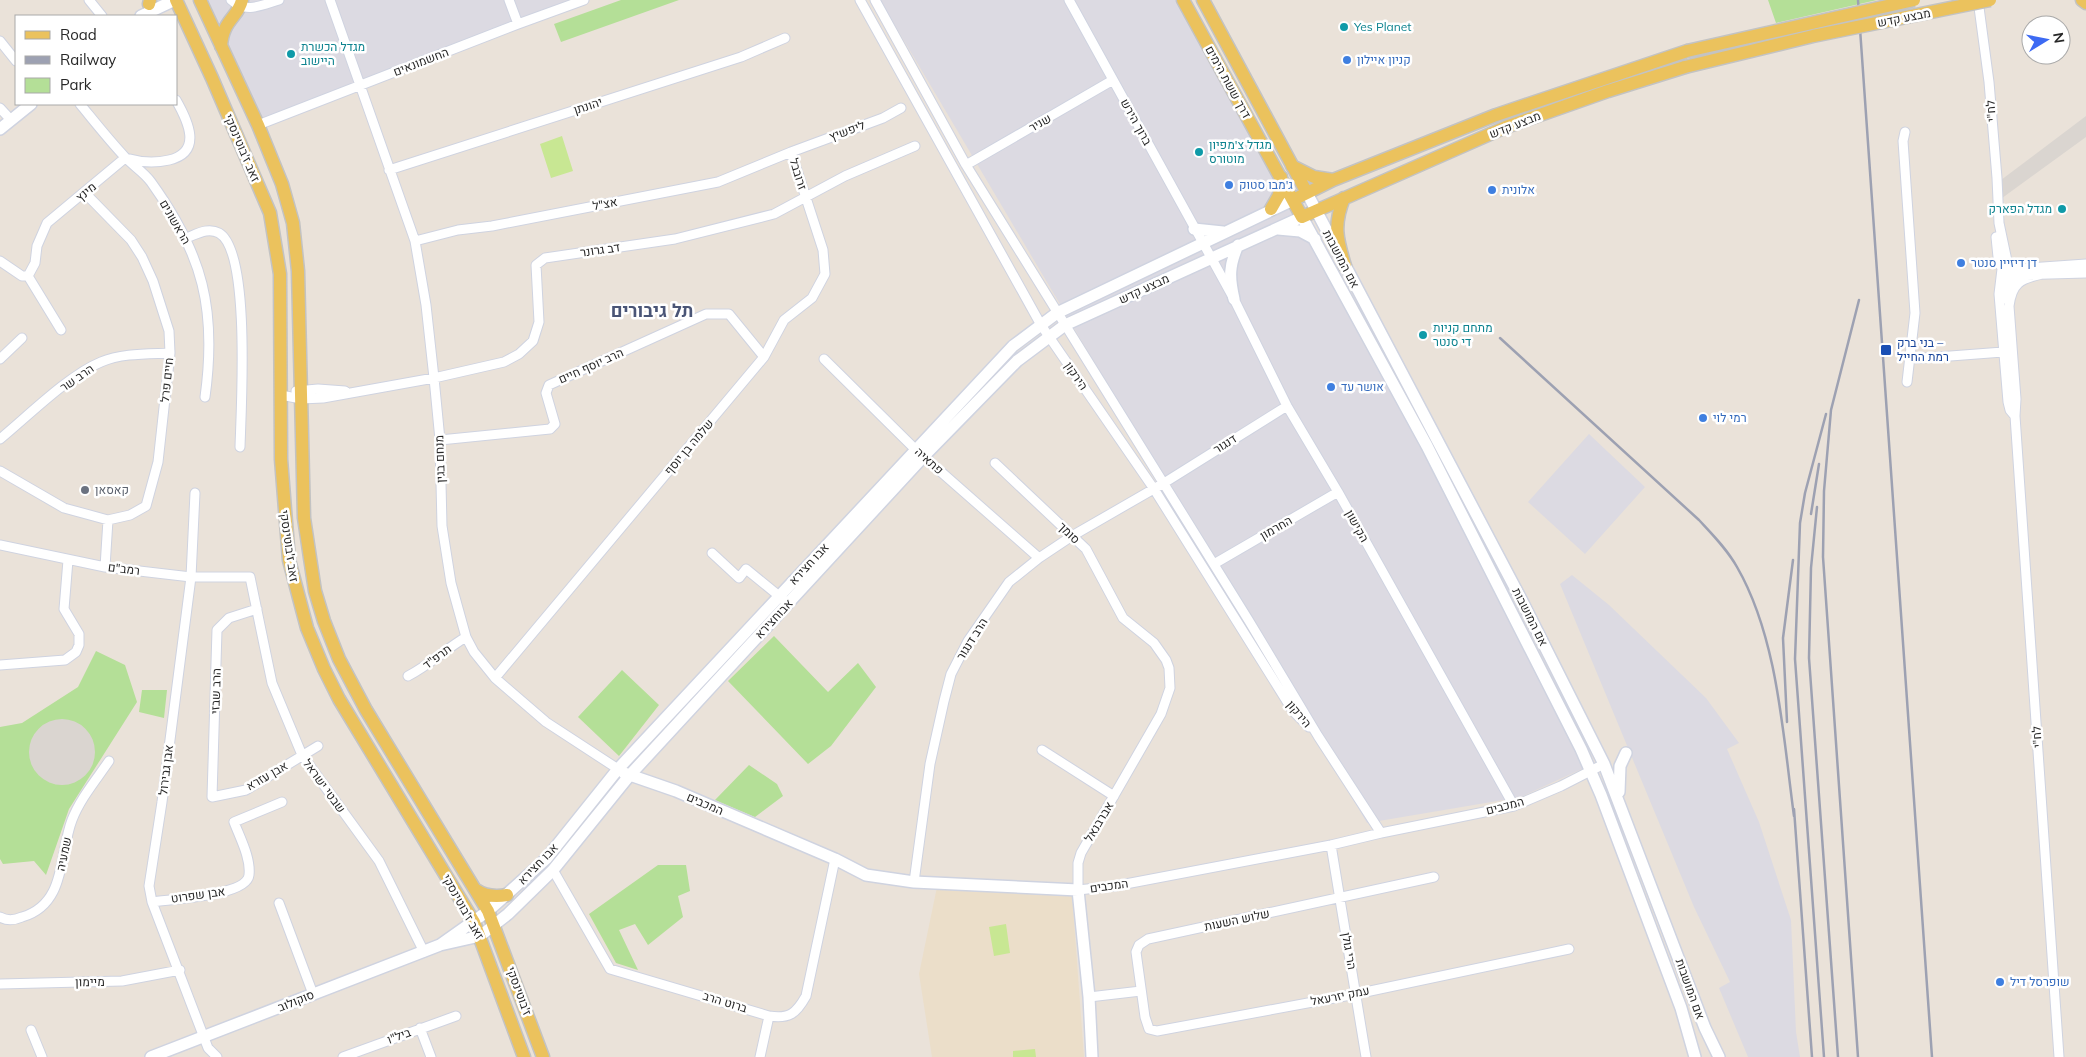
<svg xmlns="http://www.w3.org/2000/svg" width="2086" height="1057" font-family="Mulish,Heebo,sans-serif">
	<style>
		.industrial { fill: #dcdae2 }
		.education { fill: #ebdec9 }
		.green { fill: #b4df97 }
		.pitch { fill: #c8e793 }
		.plaza { fill: #dad5d0 }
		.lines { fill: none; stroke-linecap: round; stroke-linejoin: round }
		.street-casing { stroke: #cfd3e0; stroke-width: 11 }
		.secondary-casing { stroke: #cfd3e0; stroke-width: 14 }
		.primary-casing { stroke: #c3c3c3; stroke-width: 15 }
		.street { stroke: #fff; stroke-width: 9 }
		.secondary { stroke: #fff; stroke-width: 11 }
		.primary { stroke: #ebc25d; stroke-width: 12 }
		.rail { stroke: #9da1b2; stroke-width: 2.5 }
		.primary-bridge-casing { stroke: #c3c3c3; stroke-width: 15; stroke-linecap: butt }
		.primary-bridge { stroke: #ebc25d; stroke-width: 12 }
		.culture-dot { fill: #0f9aa8; stroke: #fff; stroke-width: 2 }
		.shop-dot { fill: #3f7fe0; stroke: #fff; stroke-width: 2 }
		.transit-dot { fill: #1a4fb4; stroke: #fff; stroke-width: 2 }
		.worship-dot { fill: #6b7280; stroke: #fff; stroke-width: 2 }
		.labels { text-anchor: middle; stroke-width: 5; stroke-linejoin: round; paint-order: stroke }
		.street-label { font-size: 12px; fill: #282828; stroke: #fff }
		.culture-label { font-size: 12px; fill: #0d838f; stroke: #fff; text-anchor: start }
		.shop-label { font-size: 12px; fill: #366cbe; stroke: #fff; text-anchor: start }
		.transit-label { font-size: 12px; fill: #164399; stroke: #fff; text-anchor: start }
		.worship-label { font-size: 12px; fill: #5b616d; stroke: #fff; text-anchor: start }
		.district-label { font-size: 18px; font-weight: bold; fill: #4a5576; stroke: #fff }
	</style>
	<rect width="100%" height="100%" fill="#eae2d9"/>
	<path class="industrial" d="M205,0H583L262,118Z
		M880,0H1179L1445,493L1584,768L1521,797L1367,823Z
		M1589,434L1645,487L1585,554L1528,502Z
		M1572,575L1609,605L1706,698L1739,743L1727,749L1759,822L1791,920L1796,1032L1800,1057H1748L1719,988L1730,982L1694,907L1560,584Z"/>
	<path class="education" d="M937,887L1072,894L1084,1057H932L919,974Z"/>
	<path class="green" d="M621,0H679L561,42L554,24Z
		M1768,0H1877L1776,23Z
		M774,636L828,692L858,663L876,687L831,746L808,764L728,681Z
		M96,651L125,665L137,702L69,809L46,875L34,861L3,864L0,859V727L22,723L78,687Z
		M622,670L659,705L619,756L578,717Z
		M142,690H167L164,718L139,712Z
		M749,765L777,784L783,796L755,817L715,800Z
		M658,865H686L690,891L678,896L683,917L648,945L635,924L619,930L638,970L616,963L589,914Z"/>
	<path class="pitch" d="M562,136L573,171L551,178L540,144Z
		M1006,924L1010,953L994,956L989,927Z
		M1035,1049L1036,1057H1013V1051Z"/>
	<path class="plaza" d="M2086,116V137L1998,201L1997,183Z
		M29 752a33 33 0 1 1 66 0a33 33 0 1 1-66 0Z"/>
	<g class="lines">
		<g class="street-casing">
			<path id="street" d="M89,0L102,16
				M231,0C246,14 262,5 279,0
				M330,0L415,241L426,305L434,378L440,440L442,526L451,583L466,637L474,652L495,678L546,722L618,769
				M509,0L518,24
				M860,0L1041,325L1154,489L1293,711L1309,727
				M875,0L966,165L1249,621L1318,736L1381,833
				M1069,0L1234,299L1287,406L1338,492L1514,806
				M1978,0L1989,82L1997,178L1999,223L2010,275L2006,299
				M0,41L16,61
				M80,104C94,121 109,140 124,156C133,166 144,172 151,182C203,254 217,310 205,397
				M0,108L11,120
				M258,125L518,24L584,0
				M1905,132L1903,141L1915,313L1907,382
				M130,159C144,163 156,163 169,160C203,152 188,121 176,100
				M966,165L1113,80
				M389,170L741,57L785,38
				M1996,237L1998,257L2002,269L1999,294L2008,402L2010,410L2015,416
				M186,238C197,234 208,227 219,233C251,251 241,410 240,447
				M415,241L458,230L492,226L718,182L791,152L883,118L901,108
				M0,261L22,276H28
				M2005,272L2012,269L2086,264
				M2042,274C2020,279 2012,283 2009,306L2016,399L2015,416L2059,1057
				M28,276L35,263L37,246L47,223L125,158
				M28,276L61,330
				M2009,282L2011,278L2019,275L2086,273
				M0,359L22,338
				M824,359L915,449L1039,558
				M1911,359L2003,352L2007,350
				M296,391L318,389L345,391
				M281,395L301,399L323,398L434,378L504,362L519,354L533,341L539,322L536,265L545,258L675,239L774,214L845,176L915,146
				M0,439C28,416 69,375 101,362C122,353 147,354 170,353
				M440,440L550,429L555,424L546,393L549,385L706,314H729L764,357
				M995,463L1086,549L1123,618L1154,643L1166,660L1169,668L1170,688L1161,714L1081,853L1078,863V890L1115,886L1331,845L1381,833L1514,806L1561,786L1604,764
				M0,471L64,508L108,520L130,515L146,506L158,462L170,353L169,331L153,281L142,257L131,240L85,193
				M195,493L191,577L162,802L149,886L152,902L208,1048L217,1057
				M0,545L105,567L191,577H250L272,683L302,755L379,861L424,952
				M712,553L739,578L746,569L784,600
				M1214,564L1338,492
				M105,567L108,520
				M257,609L229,618L217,630L212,797L246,790L318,746
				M0,665L65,660L76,652L79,645V634L64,609L68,560
				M408,676C429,665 446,649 466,637
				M495,678L764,357L784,320L812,298L825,274L823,250L791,152
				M1042,750L1114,796
				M1331,845L1366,1057
				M553,870L610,969L769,1016C789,1019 796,1014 806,996L835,859
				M1434,877L1148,939L1139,945L1136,952L1145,1017L1149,1029L1157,1031L1356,994L1569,949
				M914,882L930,764L944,701L951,674L968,641L1009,582L1039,558L1072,536L1164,483L1287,406
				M152,902C171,899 247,896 249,875C251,858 240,838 234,822L282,802
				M279,903L313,994
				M0,917C7,921 15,920 22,917C67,904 59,853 72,820C80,799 96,780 109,761
				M0,984L122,981L180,970
				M1089,997L1141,991
				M420,1028L431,1057
				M31,1030L42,1057
				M343,1057L456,1016
				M760,1057L769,1016"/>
		</g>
		<g class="secondary-casing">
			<path id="secondary" d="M141,16L175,0
				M0,129L31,104
				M1307,193L1522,601L1604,764L1705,1028L1719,1057
				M1194,229L1223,232
				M1278,229L1300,231L1315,239
				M1234,299C1229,277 1229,266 1238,245
				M624,773L676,791L835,859L866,875L914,882L1078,890L1089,997L1092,1057
				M1619,792L1620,766L1626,753
				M440,945L480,936L508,914L553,870L629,776L923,457L1017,361L1065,325L1302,217L1427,446L1581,749L1601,795L1681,1008L1695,1057
				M151,1057L440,945L488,911L546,859L618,769L1013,346L1057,313L1293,200"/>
		</g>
		<g class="primary-casing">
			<path id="primary" d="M176,0L212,78L270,213L280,274L281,459L289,560L307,628L324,669L339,699L474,922L524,1057
				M200,0L258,125L282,184L293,223L298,271L304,518L315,591L324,621L339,659L366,710L488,911L543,1057
				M1183,0L1302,217L1506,127L1608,91L1685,67
				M1203,0L1307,193
				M2082,0L2086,3
				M149,4L150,0
				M221,46C223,19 238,18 242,0
				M1292,166L1314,177L1333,180
				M1344,198C1333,225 1337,239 1345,266
				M1293,200L1333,180L1496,115L1687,51
				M1271,209L1279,195L1281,177
				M476,890C486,897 496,897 507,895"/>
		</g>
		<use href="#street" class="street"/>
		<use href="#secondary" class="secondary"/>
		<use href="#primary" class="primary"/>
		<path class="rail" d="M1858,0L1932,1057
			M1500,338L1699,520C1712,534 1727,549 1737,567C1778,638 1783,736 1794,816
			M1817,507L1811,568L1809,658L1838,1057
			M1811,514L1819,464
			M1787,722L1783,638L1793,560
			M1794,809L1812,1057
			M1824,1057L1795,659L1800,523L1805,493L1826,414
			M1858,1057L1823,557L1824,491L1831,410L1859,300"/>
		<g class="primary-bridge-casing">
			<path id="primary-bridge" d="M1687,51L1914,0
				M1685,67L1813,36L1990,0"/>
		</g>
		<use href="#primary-bridge" class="primary-bridge"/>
	</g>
	<g class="culture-dot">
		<circle cx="1344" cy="27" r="5"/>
		<circle cx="291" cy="54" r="5"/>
		<circle cx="1199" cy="152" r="5"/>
		<circle cx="2062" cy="209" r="5"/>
		<circle cx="1423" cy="335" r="5"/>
	</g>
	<g class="shop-dot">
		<circle cx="1347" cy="60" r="5"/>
		<circle cx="1229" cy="185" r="5"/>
		<circle cx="1492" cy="190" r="5"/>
		<circle cx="1961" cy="263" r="5"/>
		<circle cx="1331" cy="387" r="5"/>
		<circle cx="1703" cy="418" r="5"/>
		<circle cx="2000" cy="982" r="5"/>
	</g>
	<rect class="transit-dot" x="1880" y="344" width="12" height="12" rx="2.5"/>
	<circle class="worship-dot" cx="85" cy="490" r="5"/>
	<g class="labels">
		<g class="street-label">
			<text transform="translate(1904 18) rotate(-11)" y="4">מבצע קדש</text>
			<text transform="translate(421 62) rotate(-21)" y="4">החשמונאים</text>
			<text transform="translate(1228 82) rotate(61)" y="4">דרך ששת הימים</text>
			<text transform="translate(588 106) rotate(-18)" y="4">יהונתן</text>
			<text transform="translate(1991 111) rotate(-94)" y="4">לח"י</text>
			<text transform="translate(1136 122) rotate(61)" y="4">ברוך הירש</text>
			<text transform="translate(1040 123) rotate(-30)" y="4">שניר</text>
			<text transform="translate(1515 125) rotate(-21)" y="4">מבצע קדש</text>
			<text transform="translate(847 131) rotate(-20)" y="4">ליפשיץ</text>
			<text transform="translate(242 148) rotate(67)" y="4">זאב ז'בוטינסקי</text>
			<text transform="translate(798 174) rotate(73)" y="4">זרובבל</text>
			<text transform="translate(86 192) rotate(-40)" y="4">מינץ</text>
			<text transform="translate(605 204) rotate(-11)" y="4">אצ"ל</text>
			<text transform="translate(175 222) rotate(60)" y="4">הראשונים</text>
			<text transform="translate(600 250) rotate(-8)" y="4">דב גרונר</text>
			<text transform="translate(1341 259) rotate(62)" y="4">אם המושבות</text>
			<text transform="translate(1144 289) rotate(-25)" y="4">מבצע קדש</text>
			<text transform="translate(591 366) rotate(-24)" y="4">הרב יוסף חיים</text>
			<text transform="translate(1076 376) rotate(56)" y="4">הירקון</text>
			<text transform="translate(77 378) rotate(-35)" y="4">הרב שר</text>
			<text transform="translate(167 380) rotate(-84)" y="4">חיים פרל</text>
			<text transform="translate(1225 444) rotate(-32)" y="4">דנגור</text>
			<text transform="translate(689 447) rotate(-50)" y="4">שלמה בן יוסף</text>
			<text transform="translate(440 459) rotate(-92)" y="4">מנחם בגין</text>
			<text transform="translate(929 461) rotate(42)" y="4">פתאיה</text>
			<text transform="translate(1357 526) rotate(61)" y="4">הקישון</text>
			<text transform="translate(1276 528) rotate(-30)" y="4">החרמון</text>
			<text transform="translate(1069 533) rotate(44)" y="4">סומך</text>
			<text transform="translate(289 546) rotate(82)" y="4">זאב ז'בוטינסקי</text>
			<text transform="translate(809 564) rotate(-47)" y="4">אבו חצירא</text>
			<text transform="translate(124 569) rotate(7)" y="4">רמב"ם</text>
			<text transform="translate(1530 617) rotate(63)" y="4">אם המושבות</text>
			<text transform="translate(774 619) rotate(-47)" y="4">אבוחצירא</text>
			<text transform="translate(972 639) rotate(-58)" y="4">הרב דנגור</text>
			<text transform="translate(437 657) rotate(-37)" y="4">תרפ"ד</text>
			<text transform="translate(216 691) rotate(-88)" y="4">הרב שבזי</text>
			<text transform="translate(1299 714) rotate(50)" y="4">הירקון</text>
			<text transform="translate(2037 737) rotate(-94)" y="4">לח"י</text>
			<text transform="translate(166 770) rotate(-83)" y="4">אבן גבירול</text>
			<text transform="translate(267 776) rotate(-30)" y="4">אבן עזרא</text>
			<text transform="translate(324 786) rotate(54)" y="4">שבטי ישראל</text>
			<text transform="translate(705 804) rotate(23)" y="4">המכבים</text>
			<text transform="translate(1505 806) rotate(-15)" y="4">המכבים</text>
			<text transform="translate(1099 822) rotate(-59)" y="4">אברבנאל</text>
			<text transform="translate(64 854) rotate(-78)" y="4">שמעיה</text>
			<text transform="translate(538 864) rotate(-46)" y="4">אבו חצירא</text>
			<text transform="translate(1109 886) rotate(-8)" y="4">המכבים</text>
			<text transform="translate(198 895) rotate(-8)" y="4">אבן שפרוט</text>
			<text transform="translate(463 907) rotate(61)" y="4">זאב ז'בוטינסקי</text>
			<text transform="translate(1237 920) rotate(-12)" y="4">שלוש השעות</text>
			<text transform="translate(1349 951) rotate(80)" y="4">הרי גולן</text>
			<text transform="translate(90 982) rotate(-1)" y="4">מיימון</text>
			<text transform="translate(1690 989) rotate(70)" y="4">אם המושבות</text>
			<text transform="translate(519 991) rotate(70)" y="4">ז'בוטינסקי</text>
			<text transform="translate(1340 996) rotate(-11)" y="4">עמק יזרעאל</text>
			<text transform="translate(296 1001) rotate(-22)" y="4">סוקולוב</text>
			<text transform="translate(725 1002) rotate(17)" y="4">ברוט הרב</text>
			<text transform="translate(399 1036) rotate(-20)" y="4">ביל"ו</text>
		</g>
		<g class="culture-label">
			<text x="1354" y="31">Yes Planet</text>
			<text x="301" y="51">מגדל הכשרת<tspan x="301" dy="14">היישוב</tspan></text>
			<text x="1209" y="149">מגדל צ'מפיון<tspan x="1209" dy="14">מוטורס</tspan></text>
			<text x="2052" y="213" text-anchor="end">מגדל הפארק</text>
			<text x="1433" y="332">מתחם קניות<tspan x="1433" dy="14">די סנטר</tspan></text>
		</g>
		<g class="shop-label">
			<text x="1357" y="64">קניון איילון</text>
			<text x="1239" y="189">ג'מבו סטוק</text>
			<text x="1502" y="194">אלונית</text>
			<text x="1971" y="267">דן דיזיין סנטר</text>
			<text x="1341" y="391">אושר עד</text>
			<text x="1713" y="422">רמי לוי</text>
			<text x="2010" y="986">שופרסל דיל</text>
		</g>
		<g class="transit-label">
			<text x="1897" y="347">בני ברק –<tspan x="1897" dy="14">רמת החייל</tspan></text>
		</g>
		<g class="worship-label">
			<text x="95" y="494">קאסאן</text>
		</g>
		<g class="district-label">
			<text x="652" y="317">תל גיבורים</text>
		</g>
	</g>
	<rect x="15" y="15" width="162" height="90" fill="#ffffff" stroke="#a9a9a9"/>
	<rect x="25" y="31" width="25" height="8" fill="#ebc25d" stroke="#a9a9a9"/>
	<text x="60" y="40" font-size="15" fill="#282828">Road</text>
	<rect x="25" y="56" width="25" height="8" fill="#9da1b2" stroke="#a9a9a9"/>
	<text x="60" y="65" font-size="15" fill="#282828">Railway</text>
	<rect x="25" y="78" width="25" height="15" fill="#b4df97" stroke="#a9a9a9"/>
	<text x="60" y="90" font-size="15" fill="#282828">Park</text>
	<g transform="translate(2046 40) rotate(80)"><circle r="24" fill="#ffffff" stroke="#a9a9a9"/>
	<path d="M0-4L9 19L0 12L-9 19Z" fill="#3d6af3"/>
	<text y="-8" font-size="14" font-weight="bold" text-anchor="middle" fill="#282828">N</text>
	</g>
</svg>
